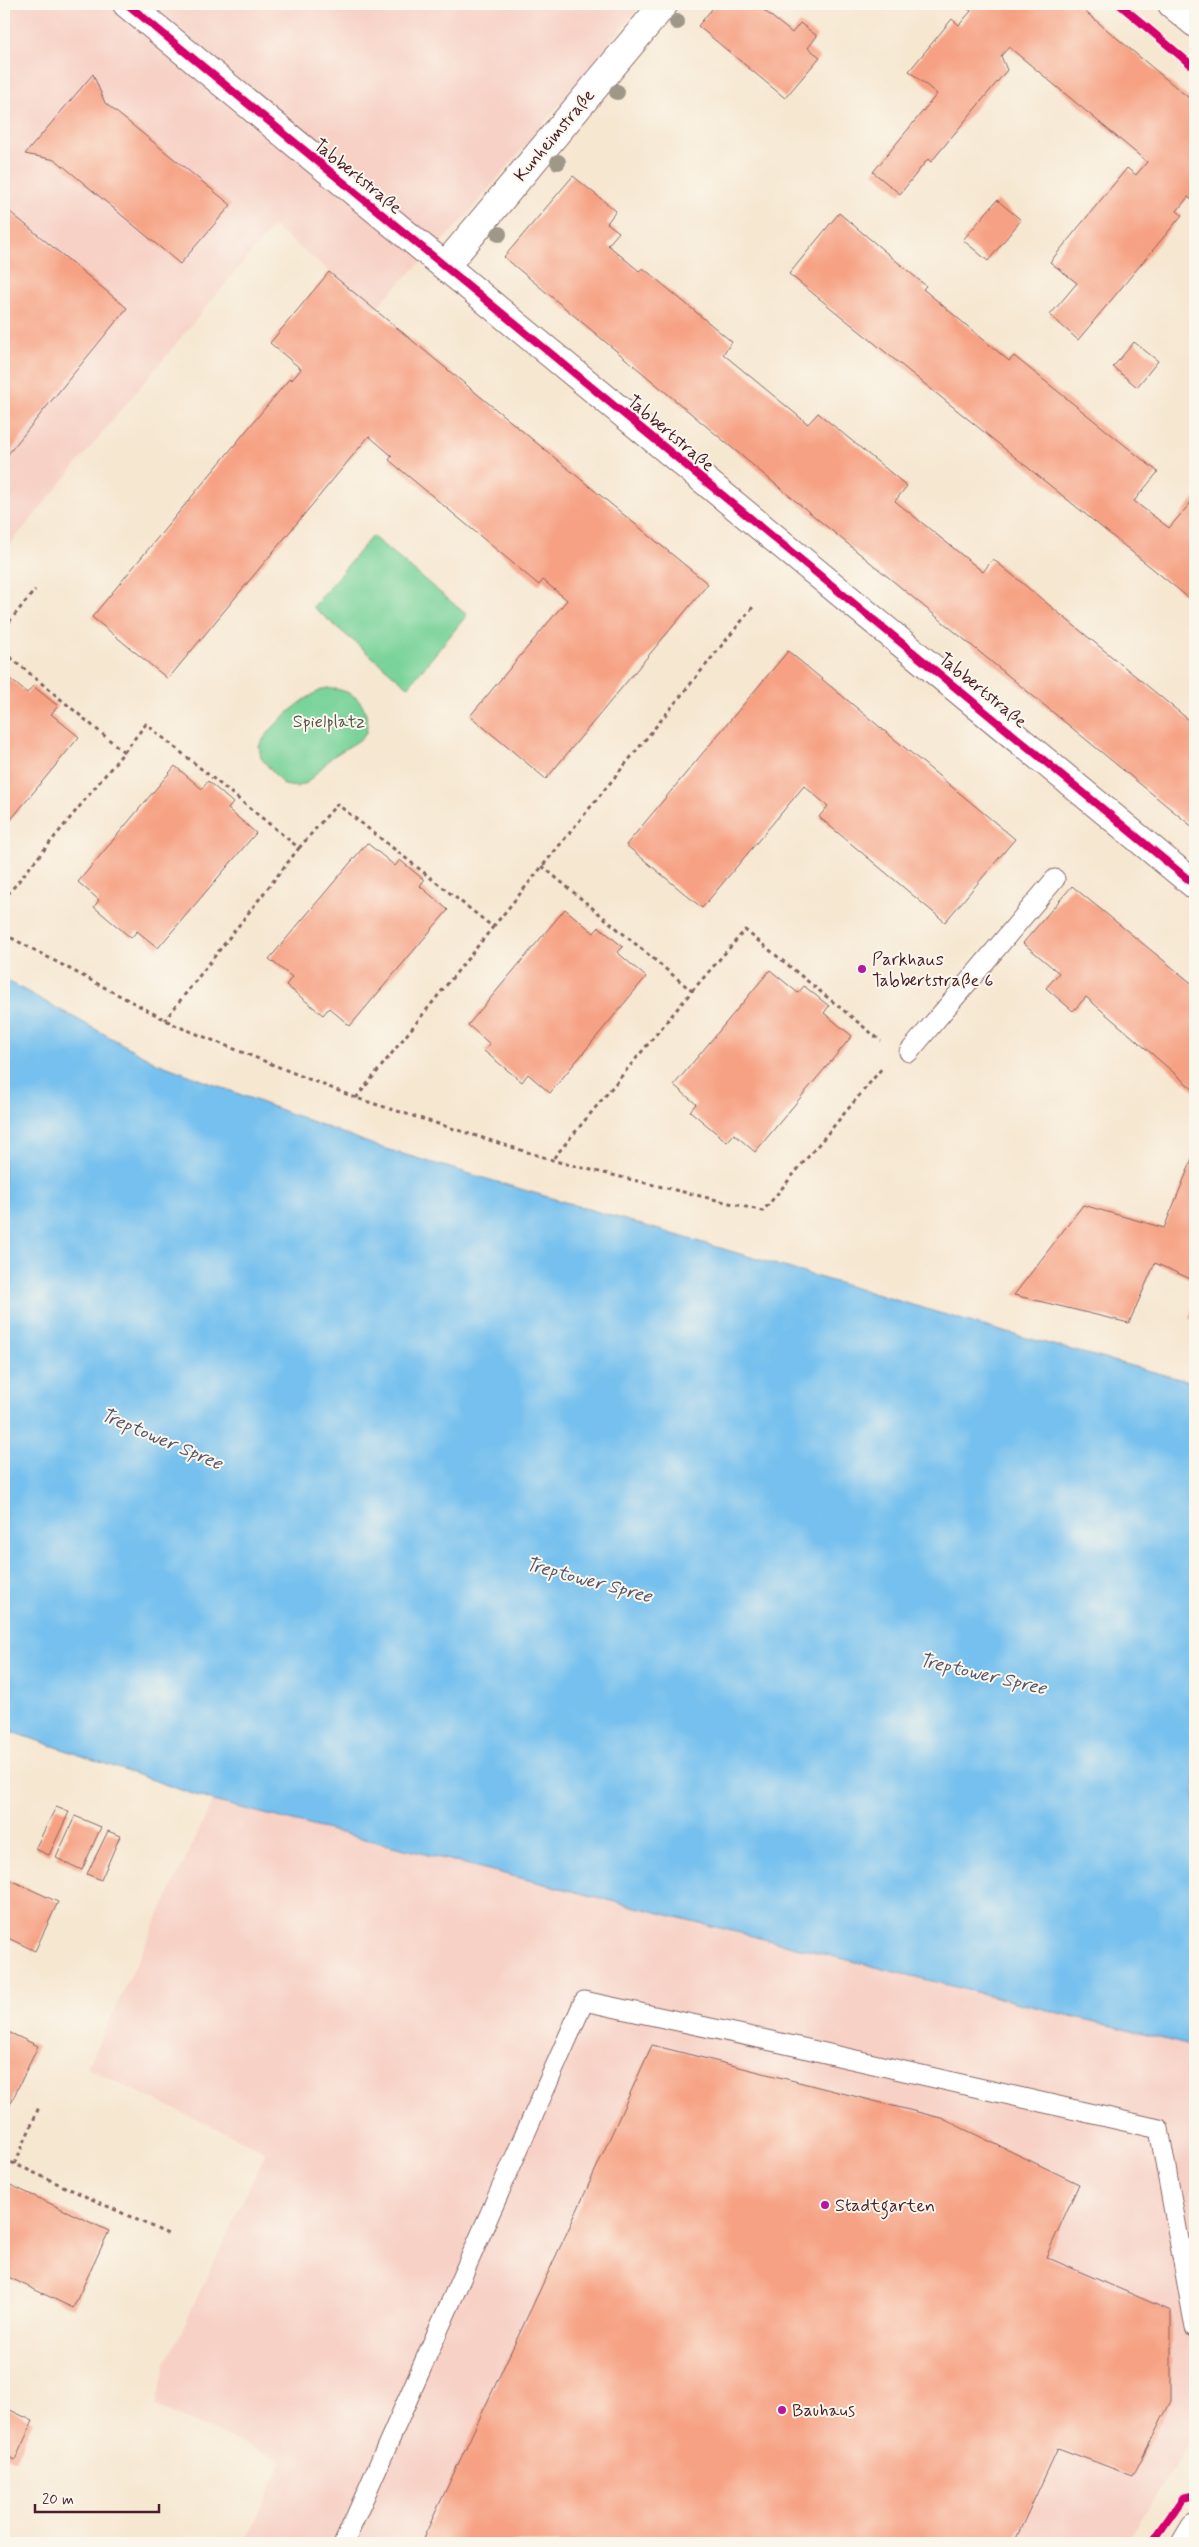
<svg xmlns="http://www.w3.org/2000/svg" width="1199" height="2547" font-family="Mynerve,sans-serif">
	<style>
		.built { fill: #f7d1c6 }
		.green { fill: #79d39a; stroke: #627962 }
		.water { fill: #74c0ee; stroke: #5f708c }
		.building { fill: #f6a183 }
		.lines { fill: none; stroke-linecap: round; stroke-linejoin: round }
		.service-casing { stroke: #866565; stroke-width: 21 }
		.minor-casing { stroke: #866565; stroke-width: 30 }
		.secondary-casing { stroke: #866565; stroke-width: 30 }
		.path { stroke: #866565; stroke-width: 3; stroke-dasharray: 4 4; stroke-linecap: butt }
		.service { stroke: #fff; stroke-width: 19 }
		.minor { stroke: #fff; stroke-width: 28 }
		.secondary { stroke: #fff; stroke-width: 28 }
		.cycleway-casing { stroke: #fbf7ec; stroke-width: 11 }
		.cycleway { stroke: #d6006c; stroke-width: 8 }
		.tree { fill: #9f9788 }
		.poi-dot { fill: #b5179e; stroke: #fbf7ec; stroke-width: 2 }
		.labels { text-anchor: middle; stroke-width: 4; stroke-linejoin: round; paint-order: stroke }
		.street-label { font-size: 18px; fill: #4a1f2b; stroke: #fbf7ec }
		.park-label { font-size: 18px; fill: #58554c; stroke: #fbf7ec }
		.poi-label { font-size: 18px; fill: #4a1f2b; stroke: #fbf7ec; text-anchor: start }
		.water-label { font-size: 19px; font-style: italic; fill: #59576f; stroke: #fbf7ec }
	</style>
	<rect width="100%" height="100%" fill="#fbf7ec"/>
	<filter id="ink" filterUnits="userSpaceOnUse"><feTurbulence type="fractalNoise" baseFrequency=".02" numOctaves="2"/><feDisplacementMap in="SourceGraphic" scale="10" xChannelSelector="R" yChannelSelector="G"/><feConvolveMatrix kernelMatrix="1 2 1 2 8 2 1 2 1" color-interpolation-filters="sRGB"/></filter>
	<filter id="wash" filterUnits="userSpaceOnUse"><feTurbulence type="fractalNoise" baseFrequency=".0096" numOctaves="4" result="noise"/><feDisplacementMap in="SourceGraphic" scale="20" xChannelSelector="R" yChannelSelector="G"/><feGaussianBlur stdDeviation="1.12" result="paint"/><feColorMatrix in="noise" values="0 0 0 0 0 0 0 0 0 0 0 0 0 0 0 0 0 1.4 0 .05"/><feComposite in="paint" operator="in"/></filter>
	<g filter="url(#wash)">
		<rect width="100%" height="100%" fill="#f6e7d1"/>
		<path class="built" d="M4,4H642L465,218L375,308L273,226L4,552Z
			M213,1801L1195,2047V2434L1126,2543H245L283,2461L156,2406L166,2364L266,2152L87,2068Z"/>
		<path class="green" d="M372,536L467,615L408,687L313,607Z
			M327,688C356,690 371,705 366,734L358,741L332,757L307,783L296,787L284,785L261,758L259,746C270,726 306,694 327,688Z"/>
		<path class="water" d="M4,979L157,1063L379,1147L997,1330L1195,1383V2047L213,1801L4,1729Z"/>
		<g id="blocks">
			<path class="building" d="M716,4H756L792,33L800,23L817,36L808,48L820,57L785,98L698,26Z
				M961,4H1076L1195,103V202L1188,197L1177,211L1182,215L1078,340L1050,315L1077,283L1050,262L1127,168L1136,175L1147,162L1009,47L1001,56L1007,70L931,162L928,159L900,194L873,172L937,94L909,71L952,19L959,25L971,11Z
				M93,74L105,103L231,205L180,264L56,160L25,154Z
				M573,176L616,211L607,223L619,232L608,245L639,271L643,268L732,342L723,354L808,424L818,413L907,486L895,501L983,572L993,559L1195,725V829L798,503L504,257Z
				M997,200L1021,220L988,261L963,240Z
				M4,207L127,308L4,459Z
				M839,213L926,286L923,289L1009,361L1014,356L1158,472L1134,501L1169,528L1194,499L1195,501V603L789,274Z
				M329,272L708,584L546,779L470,716L567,600L543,580L539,585L389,460L392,456L369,436L168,679L92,617L290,378L292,380L301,369L270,343Z
				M1134,342L1158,361L1137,387L1113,367Z
				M788,651L1015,839L945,922L819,817L828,806L804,786L702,908L626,845Z
				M4,674L27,693L33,686L58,706L51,714L79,737L4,828Z
				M175,766L202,789L208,781L233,803L228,809L256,833L158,948L137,931L131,938L94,907L99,900L78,882Z
				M367,843L395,866L400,860L424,880L420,886L448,910L350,1026L329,1008L323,1015L286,985L292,977L269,959Z
				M1072,886L1195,986V1091L1086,997L1073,1011L1046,988L1059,973L1023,943Z
				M565,909L594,933L599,927L623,947L617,952L646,977L550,1093L528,1074L522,1082L484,1051L490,1044L468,1025Z
				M770,970L798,993L804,986L829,1006L824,1013L852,1036L755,1152L734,1134L727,1142L690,1111L696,1104L674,1085Z
				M1195,1152V1281L1155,1263L1129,1323L1014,1295L1083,1205L1164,1228Z
				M1195,1303V1319L1189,1318Z
				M56,1807L69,1812L49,1855L35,1849Z
				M75,1816L101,1827L82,1870L56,1858Z
				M108,1831L120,1836L101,1880L87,1874Z
				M4,1877L58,1902L35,1951L4,1936Z
				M4,2030L38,2046L7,2111L4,2110Z
				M652,2045L941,2118L1079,2184L1046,2257L1171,2311V2401L1133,2476L1058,2448L1014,2543H421L570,2226Z
				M4,2182L109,2231L73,2308L4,2275Z
				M4,2407L33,2421L15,2460L4,2455Z"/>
		</g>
	</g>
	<g filter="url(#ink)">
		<use href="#blocks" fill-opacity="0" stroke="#866565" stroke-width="1"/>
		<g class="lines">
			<g class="service-casing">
				<path id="service" d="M909,1052L1055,879
					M344,2543L584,2001L781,2043L1159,2129L1195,2328"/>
			</g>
			<g class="minor-casing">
				<path id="minor" d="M127,4L1195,885
					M1172,4L1195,23
					M445,266L664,4"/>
			</g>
			<g class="secondary-casing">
				<path id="secondary" d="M1186,2543L1195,2528"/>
			</g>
			<path class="path" d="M4,628L35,590
				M4,652L124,752L4,899
				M124,752L146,724L299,848L165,1020
				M299,848L337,804L493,927L356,1098
				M542,866L692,991L552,1160
				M493,927L753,607
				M4,934L177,1026L356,1098L562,1163L763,1211L883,1067
				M692,991L745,930L881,1041
				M4,2159L168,2234
				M15,2164L39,2107"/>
			<use href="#service" class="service"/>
			<use href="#minor" class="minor"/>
			<use href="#secondary" class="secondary"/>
			<g class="cycleway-casing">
				<path id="cycleway" d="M127,4L1195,885
					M1119,4L1195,68
					M1152,2543L1183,2498L1195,2495"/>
			</g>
			<use href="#cycleway" class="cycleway"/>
		</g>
		<g class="tree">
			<circle cx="677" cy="22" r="8"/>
			<circle cx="617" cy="92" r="8"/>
			<circle cx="558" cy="162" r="8"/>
			<circle cx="499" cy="234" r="8"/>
		</g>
	</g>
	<g class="poi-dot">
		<circle cx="862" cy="969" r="5"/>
		<circle cx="825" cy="2205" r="5"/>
		<circle cx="782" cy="2410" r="5"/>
	</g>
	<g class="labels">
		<g class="street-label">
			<text transform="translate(554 135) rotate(-50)" y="6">Kunheimstraße</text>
			<text transform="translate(358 176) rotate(39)" y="6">Tabbertstraße</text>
			<text transform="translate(671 433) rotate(40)" y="6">Tabbertstraße</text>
			<text transform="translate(983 690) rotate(39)" y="6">Tabbertstraße</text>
		</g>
		<g class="park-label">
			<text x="329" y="727">Spielplatz</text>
		</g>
		<g class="poi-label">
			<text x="872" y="965">Parkhaus<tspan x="872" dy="21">Tabbertstraße 6</tspan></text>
			<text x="835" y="2211">Stadtgarten</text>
			<text x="792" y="2416">Bauhaus</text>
		</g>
		<g class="water-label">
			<text transform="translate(162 1438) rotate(23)" y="7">Treptower Spree</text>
			<text transform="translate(589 1579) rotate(15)" y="7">Treptower Spree</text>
			<text transform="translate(983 1673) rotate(13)" y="7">Treptower Spree</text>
		</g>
	</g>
	<rect width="1199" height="2547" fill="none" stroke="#fbf7ec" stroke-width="20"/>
	<path d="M35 2504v8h124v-8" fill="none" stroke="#4a1f2b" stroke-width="2.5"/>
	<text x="42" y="2504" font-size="15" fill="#4a1f2b" stroke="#fbf7ec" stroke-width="4" paint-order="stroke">20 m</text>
</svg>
